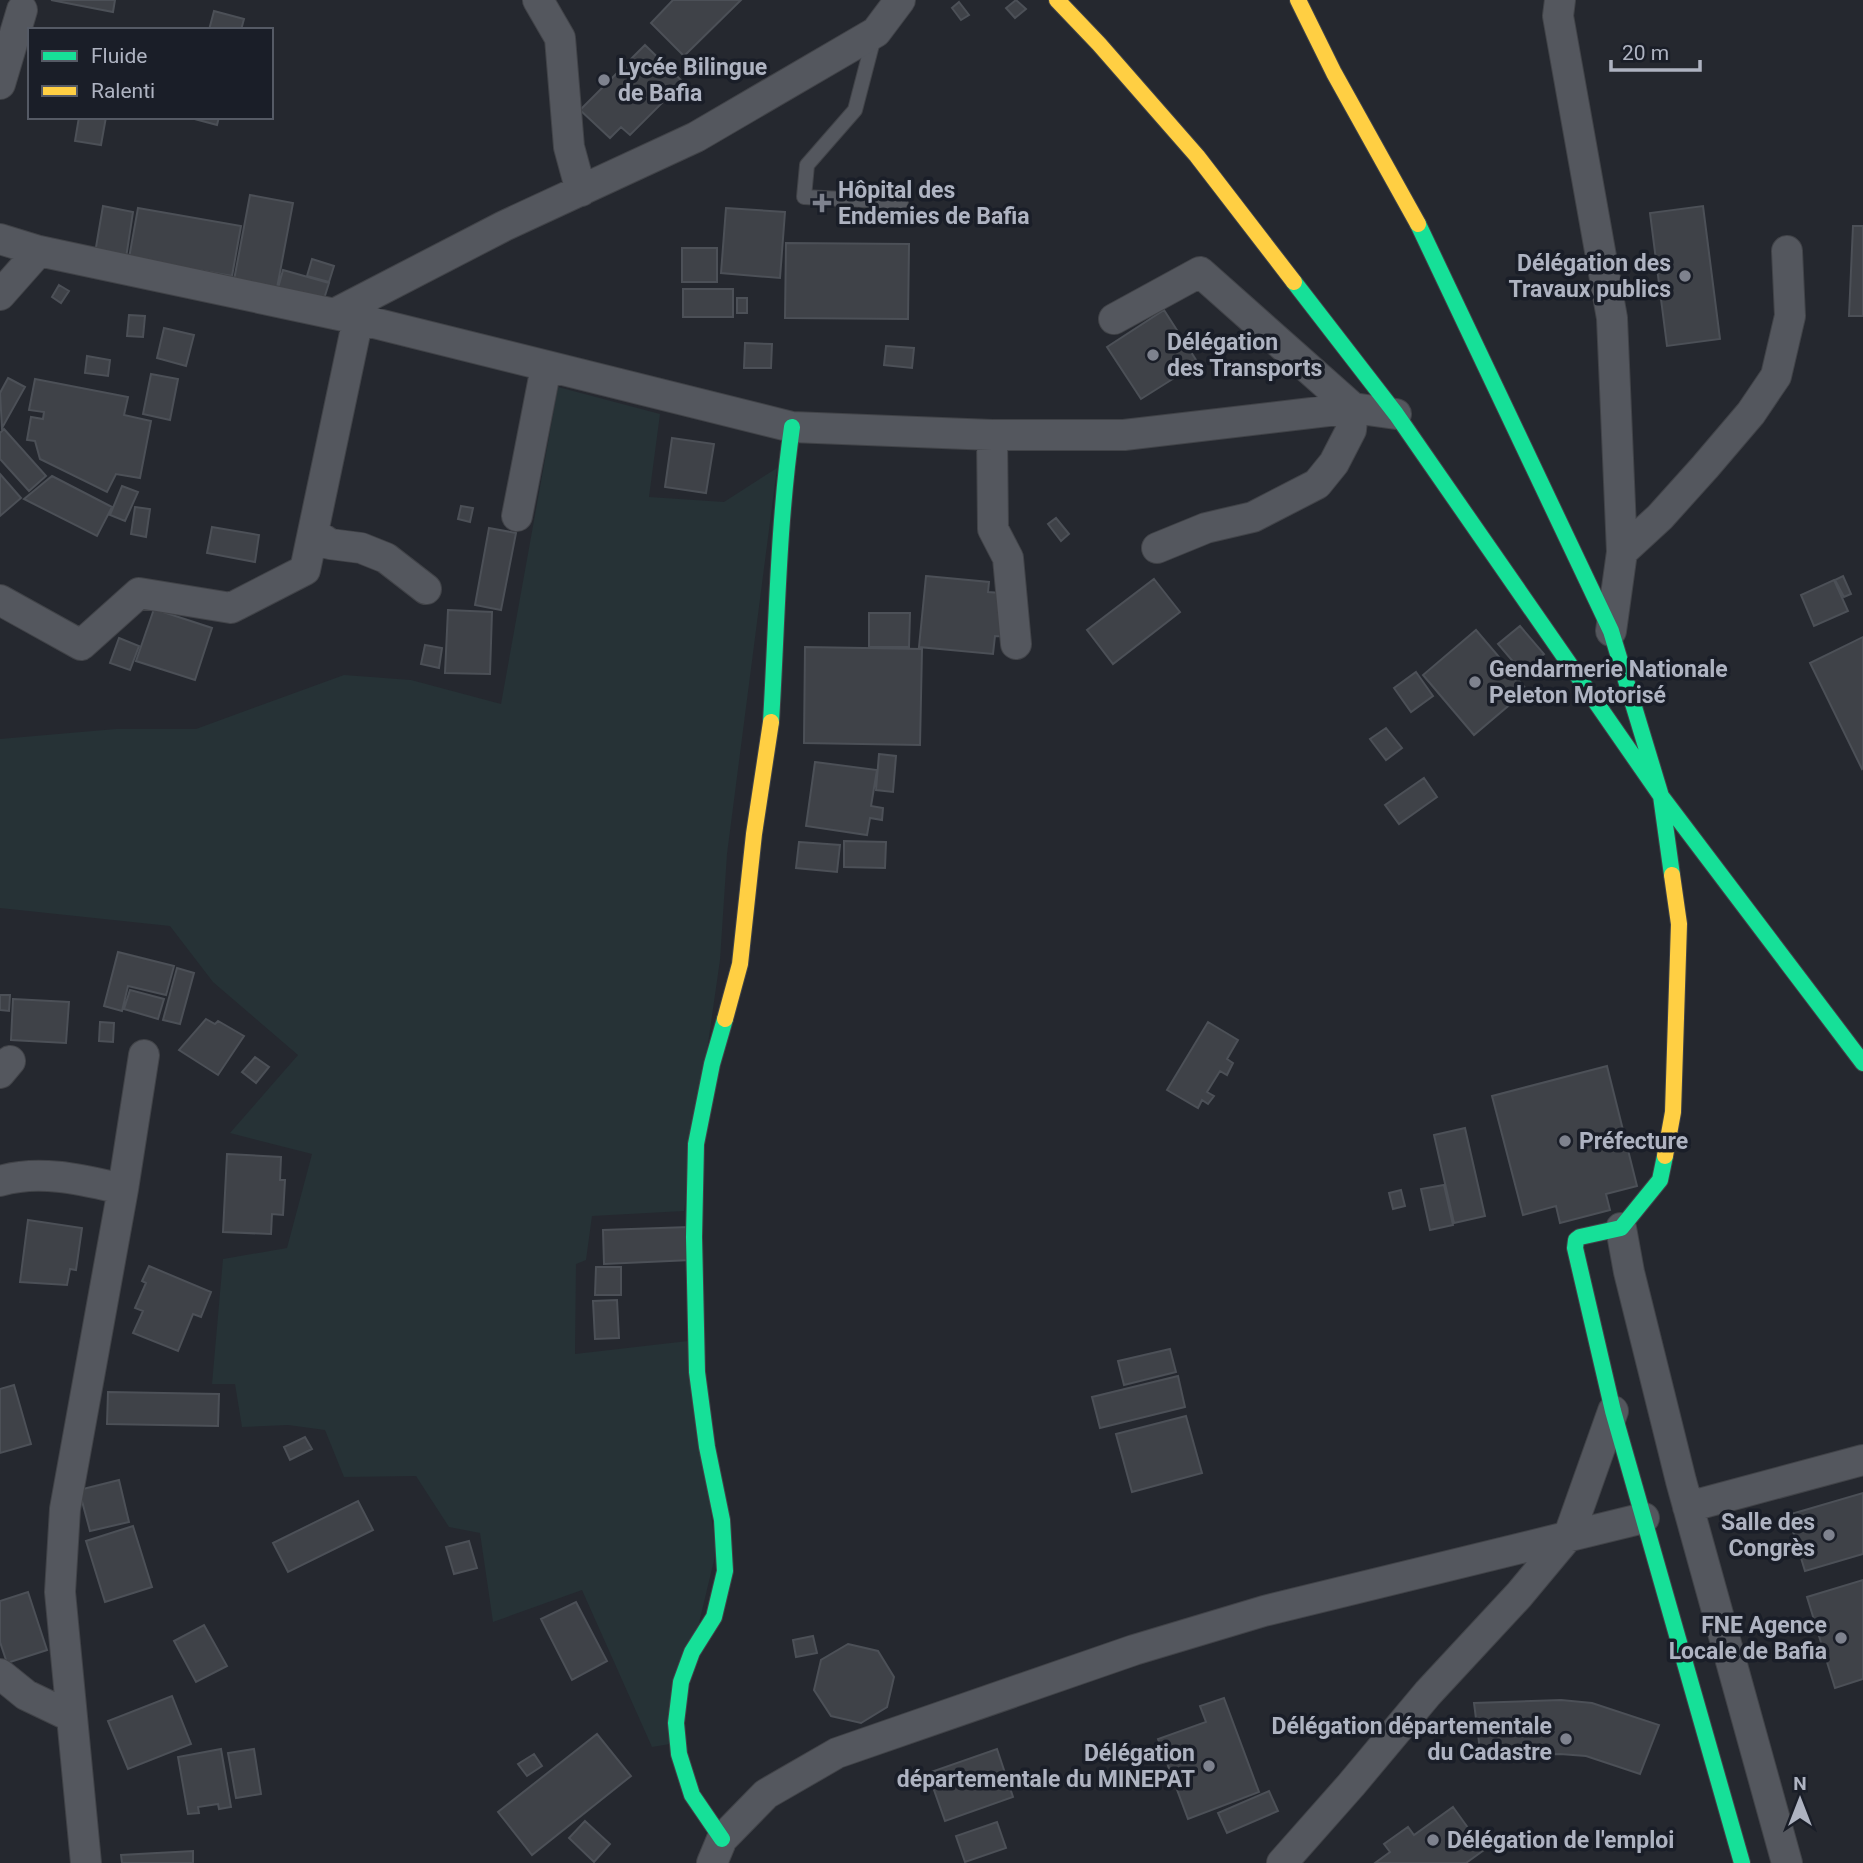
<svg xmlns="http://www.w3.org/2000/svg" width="1863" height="1863" font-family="Roboto,sans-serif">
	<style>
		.green { fill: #263236 }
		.building { fill: #3f4248; stroke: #4c5057; stroke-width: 2 }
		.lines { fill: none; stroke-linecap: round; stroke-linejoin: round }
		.lane-casing { stroke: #414348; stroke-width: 16 }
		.street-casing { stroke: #414348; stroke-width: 32 }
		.fast-casing { stroke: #414348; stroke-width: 18 }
		.slow-casing { stroke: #414348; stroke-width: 18 }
		.lane { stroke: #54575e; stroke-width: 14 }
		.street { stroke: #54575e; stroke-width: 30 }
		.fast { stroke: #16e098; stroke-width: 16 }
		.slow { stroke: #ffcf43; stroke-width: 16 }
		.poi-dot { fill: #7e828e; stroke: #1a1e28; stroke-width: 2.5 }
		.labels { text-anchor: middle; stroke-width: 7; stroke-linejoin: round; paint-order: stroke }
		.poi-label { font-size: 23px; font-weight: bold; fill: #aeb3c1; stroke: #1a1e28; text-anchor: start }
	</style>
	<rect width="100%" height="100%" fill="#25282f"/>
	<path class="green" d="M558,387L660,414L649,497L724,502L777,468L727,854L720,960L684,1211L592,1216L586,1260L576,1264L575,1354L688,1341L716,1552L670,1744L652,1747L582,1590L493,1622L480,1533L449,1527L416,1476L344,1477L325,1430L288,1425L242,1427L235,1384H212L223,1259L287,1248L312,1154L230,1133L298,1055L213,982L170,926L0,908V739L116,729H196L344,675L411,680L501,704Z"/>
	<path class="building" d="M51,0H115L113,12Z
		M673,0H741L684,56L651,23Z
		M1016,0L1026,9L1015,18L1006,8Z
		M959,2L969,15L961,20L952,8Z
		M214,11L244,19L241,30H209Z
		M645,45L683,82L630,135L621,127L610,138L580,110Z
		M79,117H106L101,145L75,141Z
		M187,117H219L217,125Z
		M250,195L293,203L277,288L234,280Z
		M103,206L133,212L126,258L95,253Z
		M1703,206L1720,339L1667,346L1650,213Z
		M138,208L241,226L232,276L129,258Z
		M726,208L785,212L780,278L721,273Z
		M1853,226H1863V316H1849Z
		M786,243L909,244L908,319L785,318Z
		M682,248H717V282H682Z
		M312,259L334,266L329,282L307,276Z
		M283,270L329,283L323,302L278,288Z
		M59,285L69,291L61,303L52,297Z
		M683,289H733V317H683Z
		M737,298H747V313H737Z
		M1164,310L1198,363L1141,399L1107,347Z
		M129,315L145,316L143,337L127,336Z
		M164,328L194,335L186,366L157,358Z
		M745,343L772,344L771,368H744Z
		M886,346L914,348L912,368L884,365Z
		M87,356L110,360L108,376L85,373Z
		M151,374L178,379L170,420L143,414Z
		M8,378L25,387L2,428L0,393Z
		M35,379L128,397L124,415L151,421L140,478L116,474L107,492L40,459L35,441L27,440L31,417L43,419L44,412L29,410Z
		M4,429L46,476L29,491L0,459V433Z
		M672,438L714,444L706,493L665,487Z
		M0,474L21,498L0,516Z
		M52,476L112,507L97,536L24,499Z
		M122,486L138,492L125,521L110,515Z
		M461,506L473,508L470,522L458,519Z
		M135,507L150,509L146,537L131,534Z
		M1056,518L1069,534L1061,541L1048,524Z
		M212,527L259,535L255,562L207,553Z
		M489,528L516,533L501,610L475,605Z
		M926,576L989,582L988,592L1001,593L1008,637L995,636L993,654L919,647Z
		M1843,576L1851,594L1844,597L1835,580Z
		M1154,579L1180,612L1113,664L1087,630Z
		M1834,580L1848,611L1814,626L1801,595Z
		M154,609L212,628L195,680L136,661Z
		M448,610L492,612L490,674L445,673Z
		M869,613H910L909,647H869Z
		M1520,626L1544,654L1522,672L1498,644Z
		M1476,630L1527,690L1474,735L1423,675Z
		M1863,637V768L1862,769L1810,663Z
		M119,638L139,646L130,670L110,663Z
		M425,645L442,648L439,668L421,664Z
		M805,647L922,649L920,745L804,743Z
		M1416,672L1433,696L1411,712L1394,688Z
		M1386,728L1402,748L1386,760L1370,739Z
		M879,754L896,756L893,792L876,790Z
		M815,762L877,770L871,806L883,808L882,820L870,818L867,835L806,826Z
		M1424,778L1437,797L1399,824L1385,805Z
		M844,841L886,842L885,868L844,867Z
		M799,842L840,845L837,872L796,868Z
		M118,952L174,966L166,995L128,986L122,1011L104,1006Z
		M177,968L194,973L180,1024L163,1020Z
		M130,990L164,999L158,1019L124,1009Z
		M0,995H10L9,1011L0,1010Z
		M13,999L69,1002L66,1043L11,1040Z
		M206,1019L215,1024L218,1021L244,1036L218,1075L179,1050Z
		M100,1022L114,1023L113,1042L99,1041Z
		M1208,1022L1238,1040L1227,1059L1233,1063L1227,1075L1220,1071L1207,1092L1214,1096L1208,1104L1202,1100L1198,1108L1167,1090Z
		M255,1057L269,1067L256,1083L242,1072Z
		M1607,1066L1637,1186L1606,1194L1610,1210L1560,1223L1556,1206L1523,1215L1492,1096Z
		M1465,1128L1485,1216L1454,1223L1434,1135Z
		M227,1154L281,1157L280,1180H285L283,1215L272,1214L271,1234L223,1232Z
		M1444,1185L1453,1225L1430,1230L1421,1189Z
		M1401,1190L1405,1206L1393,1209L1389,1193Z
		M28,1220L82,1228L76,1270L70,1269L67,1285L20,1282Z
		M689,1227L691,1260L604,1264L603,1230Z
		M149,1266L211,1292L201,1317L193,1314L178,1351L133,1333L143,1311L135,1308L146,1283L142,1281Z
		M596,1267H621V1295H595Z
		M617,1300L619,1338L595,1339L593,1301Z
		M1170,1349L1176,1372L1124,1385L1118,1361Z
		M1178,1376L1185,1407L1100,1428L1092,1397Z
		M14,1385L31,1444L0,1453V1389Z
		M108,1392L219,1394L218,1426L107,1424Z
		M1186,1416L1202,1473L1132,1492L1116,1434Z
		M305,1437L312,1449L290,1460L284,1447Z
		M119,1480L129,1522L90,1531L79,1490Z
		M1863,1493V1554L1805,1571L1788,1515Z
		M358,1501L373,1530L288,1572L273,1543Z
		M133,1526L152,1587L105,1602L86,1541Z
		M469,1541L477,1568L454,1574L446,1547Z
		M1863,1580V1679L1835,1688L1807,1597Z
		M28,1592L47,1650L7,1663L0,1642V1601Z
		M576,1602L607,1661L572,1680L541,1619Z
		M204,1625L227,1666L196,1682L174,1641Z
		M813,1636L817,1653L796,1657L793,1640Z
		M848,1644L878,1651L894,1677L887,1707L861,1723L831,1716L814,1690L821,1660Z
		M172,1696L191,1744L128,1769L108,1721Z
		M1224,1698L1259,1792L1188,1819L1158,1739L1206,1722L1200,1706Z
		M1561,1700L1592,1703L1659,1725L1640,1774L1586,1756L1560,1754L1481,1758L1474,1703Z
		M597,1734L631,1776L532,1855L498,1812Z
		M221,1749L231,1807L219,1809L218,1804L198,1807L199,1813L188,1814L178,1757Z
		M254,1749L261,1794L236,1798L228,1753Z
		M997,1749L1013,1797L945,1821L928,1773Z
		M534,1754L542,1766L527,1776L518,1764Z
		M1269,1791L1278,1811L1227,1833L1218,1813Z
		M1453,1807L1484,1850L1466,1863H1375L1390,1852L1384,1844L1408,1827L1414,1835Z
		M585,1821L610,1844L594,1862L569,1838Z
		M997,1822L1006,1848L965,1862L956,1836Z
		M193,1851V1863H122L121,1855Z"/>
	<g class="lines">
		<g class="lane-casing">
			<path id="lane" d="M874,37L855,110L807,165L804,197L901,202"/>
		</g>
		<g class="street-casing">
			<path id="street" d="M538,0L560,38L569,147L581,191
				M1560,0L1558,16L1612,318L1622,552L1611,631
				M0,84L22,10
				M0,239L39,251L358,319L792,427L992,435H1124L1353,408L1396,414
				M0,295L39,251
				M334,314L504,226L696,137L876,32L900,0
				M1114,319L1200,272L1353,408L1351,430L1334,463L1317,484L1253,517L1206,528L1157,548
				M992,435L993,529L1008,558L1016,644
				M517,516L546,367
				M314,533L330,544L361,548L386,558L426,589
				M1622,552L1660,517L1705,467L1751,413L1776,376L1790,316L1787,251
				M0,600L81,645L139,593L231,608L305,570L358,319
				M0,1073L10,1061
				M0,1181C40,1169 83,1180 123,1189
				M1621,1228L1629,1272L1681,1481L1787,1863
				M1688,1507L1863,1460
				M0,1674L26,1695L72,1717
				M86,1863L60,1592L65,1509L123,1189L144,1055
				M712,1863L722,1839L766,1794L837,1753L1134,1650L1264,1611L1644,1518
				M1282,1863L1351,1785L1428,1693L1519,1595L1569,1535L1613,1411"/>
		</g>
		<g class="fast-casing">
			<path id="fast" d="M1418,224L1611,631L1661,796L1672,875
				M1294,282L1396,414L1661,796L1863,1063
				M771,722C777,623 778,524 792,427
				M1665,1156L1660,1180L1621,1228L1580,1237L1576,1240L1575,1248L1613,1411L1742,1863
				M722,1839L692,1795L679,1754L676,1723L681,1682L692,1652L714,1617L725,1571L722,1520L707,1447L697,1372L694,1237L696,1144L712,1064L725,1019"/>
		</g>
		<g class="slow-casing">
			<path id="slow" d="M1057,0L1099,44L1197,156L1294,282
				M1298,0L1334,73L1418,224
				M725,1019L740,964L754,834L771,722
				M1665,1156L1673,1112L1679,924L1672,875"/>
		</g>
		<use href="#lane" class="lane"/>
		<use href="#street" class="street"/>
		<use href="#fast" class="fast"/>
		<use href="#slow" class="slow"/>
	</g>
	<g class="poi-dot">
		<circle cx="604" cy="80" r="7"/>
		<path d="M818.5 192.5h7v7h7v7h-7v7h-7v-7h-7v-7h7z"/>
		<circle cx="1685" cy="276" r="7"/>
		<circle cx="1153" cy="355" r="7"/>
		<circle cx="1475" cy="682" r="7"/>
		<circle cx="1565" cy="1141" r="7"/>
		<circle cx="1829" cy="1535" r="7"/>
		<circle cx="1841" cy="1638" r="7"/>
		<circle cx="1566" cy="1739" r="7"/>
		<circle cx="1209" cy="1766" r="7"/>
		<circle cx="1433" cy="1840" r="7"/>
	</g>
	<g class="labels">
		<g class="poi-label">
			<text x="618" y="75">Lycée Bilingue<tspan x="618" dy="26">de Bafia</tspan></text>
			<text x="838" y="198">Hôpital des<tspan x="838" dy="26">Endemies de Bafia</tspan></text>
			<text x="1671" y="271" text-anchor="end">Délégation des<tspan x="1671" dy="26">Travaux publics</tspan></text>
			<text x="1167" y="350">Délégation<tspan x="1167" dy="26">des Transports</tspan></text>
			<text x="1489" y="677">Gendarmerie Nationale<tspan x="1489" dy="26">Peleton Motorisé</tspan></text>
			<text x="1579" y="1149">Préfecture</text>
			<text x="1815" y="1530" text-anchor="end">Salle des<tspan x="1815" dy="26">Congrès</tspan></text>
			<text x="1827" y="1633" text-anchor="end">FNE Agence<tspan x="1827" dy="26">Locale de Bafia</tspan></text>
			<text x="1552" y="1734" text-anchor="end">Délégation départementale<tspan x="1552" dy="26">du Cadastre</tspan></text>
			<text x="1195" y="1761" text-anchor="end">Délégation<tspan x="1195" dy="26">départementale du MINEPAT</tspan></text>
			<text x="1447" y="1848">Délégation de l'emploi</text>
		</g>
	</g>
	<rect x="28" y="28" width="245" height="91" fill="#1a1e28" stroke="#555a65" stroke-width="2"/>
	<rect x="42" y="51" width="35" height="10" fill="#16e098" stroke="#555a65" stroke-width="2"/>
	<text x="91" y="63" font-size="21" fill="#aeb3c1">Fluide</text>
	<rect x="42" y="86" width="35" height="10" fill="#ffcf43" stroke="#555a65" stroke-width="2"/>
	<text x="91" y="98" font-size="21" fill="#aeb3c1">Ralenti</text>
	<g transform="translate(1800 1800)" stroke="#1a1e28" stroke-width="5" paint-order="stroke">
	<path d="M0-5L12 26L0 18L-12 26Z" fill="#aeb3c1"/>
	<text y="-10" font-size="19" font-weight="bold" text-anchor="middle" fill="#aeb3c1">N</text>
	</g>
	<path d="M1611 60v10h89v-10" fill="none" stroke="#aeb3c1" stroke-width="3.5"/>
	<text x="1622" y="60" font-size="21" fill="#aeb3c1" stroke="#1a1e28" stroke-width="5" paint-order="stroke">20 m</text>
</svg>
